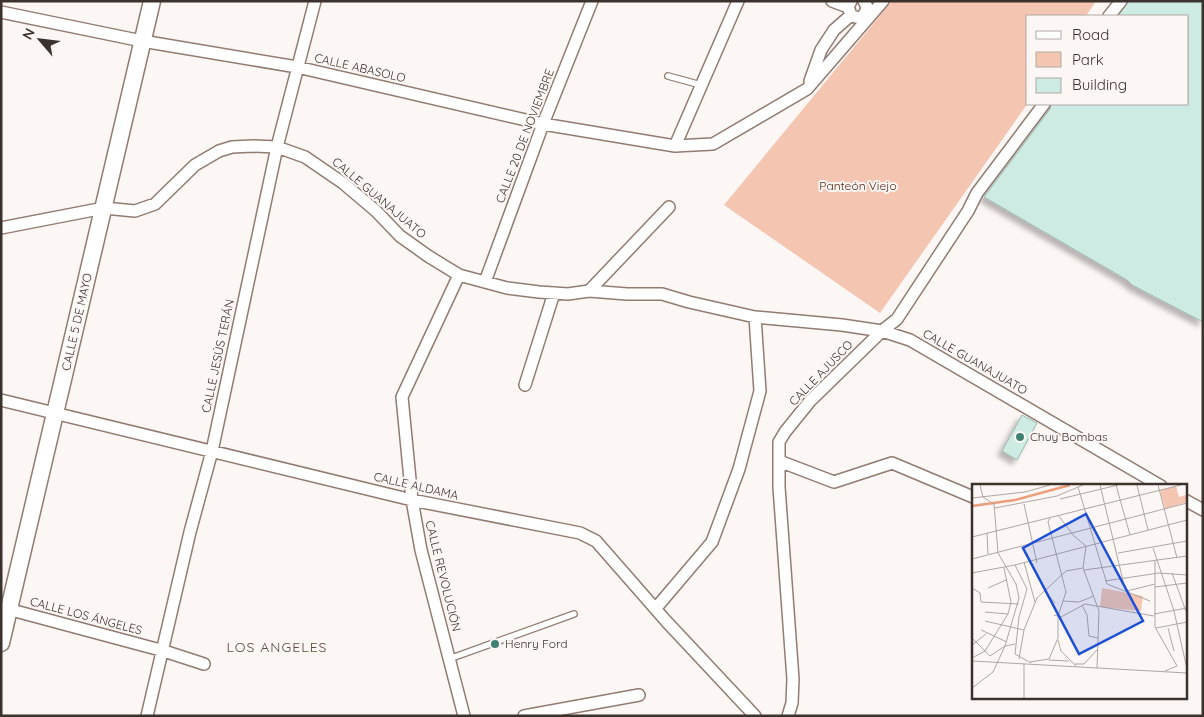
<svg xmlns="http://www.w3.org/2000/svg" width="1204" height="717" font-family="Quicksand,sans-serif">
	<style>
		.green { fill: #f4c6b1 }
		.building { fill: #ceebe3; stroke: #9bb7af; filter: url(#shadow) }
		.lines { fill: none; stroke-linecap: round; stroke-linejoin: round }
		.lane-casing { stroke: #927b71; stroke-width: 8 }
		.street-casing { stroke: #927b71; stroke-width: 14 }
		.secondary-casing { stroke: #927b71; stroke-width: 19 }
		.lane { stroke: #fff; stroke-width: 5.5 }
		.street { stroke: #fff; stroke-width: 11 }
		.secondary { stroke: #fff; stroke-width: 16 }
		.poi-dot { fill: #3f8171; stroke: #fcf6f4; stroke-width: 2 }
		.labels { text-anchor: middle; stroke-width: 4; stroke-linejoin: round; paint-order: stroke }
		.street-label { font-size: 12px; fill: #3b312d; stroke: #fcf6f4 }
		.park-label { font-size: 12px; fill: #59270f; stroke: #fcf6f4 }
		.poi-label { font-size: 12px; fill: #3b312d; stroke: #fcf6f4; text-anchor: start }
		.neighbourhood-label { font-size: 14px; letter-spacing: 1px; fill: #614b42; stroke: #fcf6f4 }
		.inset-river { fill: none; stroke: #ec9e7c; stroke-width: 2.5 }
		.inset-road { fill: none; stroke: #afa7a4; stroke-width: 1 }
		.view { fill: #1d4ed8; fill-opacity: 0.15; stroke: #1d4ed8; stroke-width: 2.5 }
		.inset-edge { fill: none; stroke: #3b312d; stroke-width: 2.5 }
	</style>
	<defs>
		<filter id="shadow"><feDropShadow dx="-4.5" dy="4.5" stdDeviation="2.5" flood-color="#0004"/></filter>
	</defs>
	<rect width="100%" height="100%" fill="#fcf6f4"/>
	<path class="green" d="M892,1H1096L1086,16H1028V103L880,313L724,205Z"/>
	<path class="building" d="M1128,1H1203V322L1132,285L1127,280L984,197L1050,109L1051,104H1188V16H1118Z
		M1022,415L1037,423L1017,460L1002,451Z"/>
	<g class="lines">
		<g class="lane-casing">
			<path id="lane" d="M668,76L701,85
				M449,659L574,614"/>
		</g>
		<g class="street-casing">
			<path id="street" d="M832,1L848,7
				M851,1L848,7L851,15C859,20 865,17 867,7L864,1
				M1,12L142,41L297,67L543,124L675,146L713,144L807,89L883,1
				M1109,16L1121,1
				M810,81L821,50L834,30L851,15
				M675,146L738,1
				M1,228L104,208L135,211L155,204L195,165L219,151L232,147L253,146L277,147L305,157L343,183L376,211L400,236L428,256L459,275L507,288L539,292L568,294L589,291L627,294H662L689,302L755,317L842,325L882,331L910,340L1161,486
				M459,275L402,397L412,500L421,550L464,716
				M485,282L543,124L592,1
				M589,291L669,207
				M525,385L554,293
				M1,400L412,500L580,533L596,541L666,621L755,716
				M779,461L834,482L892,463L973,497
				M1185,500L1203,510
				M4,608L164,651L204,664
				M656,608L712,542L739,469L760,391L755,317
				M147,716L190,532L212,451L277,147L315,1
				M524,716L639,695
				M788,716L792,703L793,679L779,487V442L785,432L810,401L882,331L897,319L968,211L977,193L1044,104"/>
		</g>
		<g class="secondary-casing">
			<path id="secondary" d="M1,643L152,1"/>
		</g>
		<use href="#lane" class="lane"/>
		<use href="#street" class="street"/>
		<use href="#secondary" class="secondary"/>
	</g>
	<g class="poi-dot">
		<circle cx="1020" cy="437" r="5"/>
		<circle cx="495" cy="644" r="5"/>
	</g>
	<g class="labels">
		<g class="street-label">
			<text transform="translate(360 68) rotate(13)" y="4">CALLE ABASOLO</text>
			<text transform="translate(525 136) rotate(-69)" y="4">CALLE 20 DE NOVIEMBRE</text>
			<text transform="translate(379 198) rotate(40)" y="4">CALLE GUANAJUATO</text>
			<text transform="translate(77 322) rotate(-77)" y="4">CALLE 5 DE MAYO</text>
			<text transform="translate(218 356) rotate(-78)" y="4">CALLE JESÚS TERÁN</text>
			<text transform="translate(975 362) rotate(30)" y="4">CALLE GUANAJUATO</text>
			<text transform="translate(821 373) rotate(-46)" y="4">CALLE AJUSCO</text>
			<text transform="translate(416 486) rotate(13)" y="4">CALLE ALDAMA</text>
			<text transform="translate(443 576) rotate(76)" y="4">CALLE REVOLUCIÓN</text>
			<text transform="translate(86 616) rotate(15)" y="4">CALLE LOS ÁNGELES</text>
		</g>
		<g class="park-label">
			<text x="858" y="190">Panteón Viejo</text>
		</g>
		<g class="poi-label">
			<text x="1030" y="441">Chuy Bombas</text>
			<text x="505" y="648">Henry Ford</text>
		</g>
		<g class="neighbourhood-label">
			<text x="277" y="652">LOS ANGELES</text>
		</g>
	</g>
	<g transform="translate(972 484)">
		<rect width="215" height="215" fill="#fcf6f4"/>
		<path d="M204,2L207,13L214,11L215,18L193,25L188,6ZM130,104L171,112L169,127L128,123Z" fill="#f4c6b1"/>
		<path class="inset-river" d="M0,22L43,16L98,1"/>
		<path class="inset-road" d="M128,1L153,105M144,1L158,51M165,1L176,46M186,1L205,74M106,3L135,100L178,117M0,14L53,8L78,1M88,15L146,1M52,20L65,79M23,24L85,12L111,1M86,31L102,52L114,62L111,84L127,127L125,184M15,49L16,70M0,53L209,1M181,64L202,127L215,185M146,69L215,57M0,75L215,19M183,77V143L205,182L193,187M52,78L63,118M43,81L55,105L47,133L43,170L59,179M112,86L215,72M0,89L43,81L215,36M200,89L215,130M133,97L187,89L215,91M183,103L215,99M0,104L8,109L9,118L47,120M16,104L34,96M72,106L83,119M155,107L183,100M91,117L107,118L122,112M110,121L115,131L117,152L126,154M13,128L36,130M182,130L215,124M82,131L89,133L113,120L182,132M13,137L52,146M184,144L215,138M196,144L202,167M9,146L35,158M0,154L18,172L33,162L43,160M86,156L89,167L104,182M0,161L14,150M0,174L13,167L36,130L39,118L32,84M47,175L52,146L65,114L94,87L111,84M77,176L97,177M0,177L215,189M58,178L77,175L86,154V132L94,108L76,38L78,34M103,180H112L125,166M0,204L21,188L33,162L47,114L44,100L26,69L22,20L11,13L8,1M52,214V180"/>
		<path class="view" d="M114,30L171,137L107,170L51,64Z"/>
		<rect width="215" height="215" class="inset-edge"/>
	</g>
	<rect width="1204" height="717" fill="none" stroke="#3b312d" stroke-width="5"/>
	<rect x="1026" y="15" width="162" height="90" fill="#fcf6f4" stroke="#afa7a4"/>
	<rect x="1036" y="31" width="25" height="8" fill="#ffffff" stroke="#afa7a4"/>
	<text x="1072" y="40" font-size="15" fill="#3b312d">Road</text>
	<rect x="1036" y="52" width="25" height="15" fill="#f4c6b1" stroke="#afa7a4"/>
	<text x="1072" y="65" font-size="15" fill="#3b312d">Park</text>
	<rect x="1036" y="78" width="25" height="15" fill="#ceebe3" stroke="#afa7a4"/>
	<text x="1072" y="90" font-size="15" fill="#3b312d">Building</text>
	<g transform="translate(40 40) rotate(298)" stroke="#fcf6f4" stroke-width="4" paint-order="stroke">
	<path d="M0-4L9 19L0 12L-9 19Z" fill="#3b312d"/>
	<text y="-8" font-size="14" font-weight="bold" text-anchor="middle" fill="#3b312d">N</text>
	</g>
</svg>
